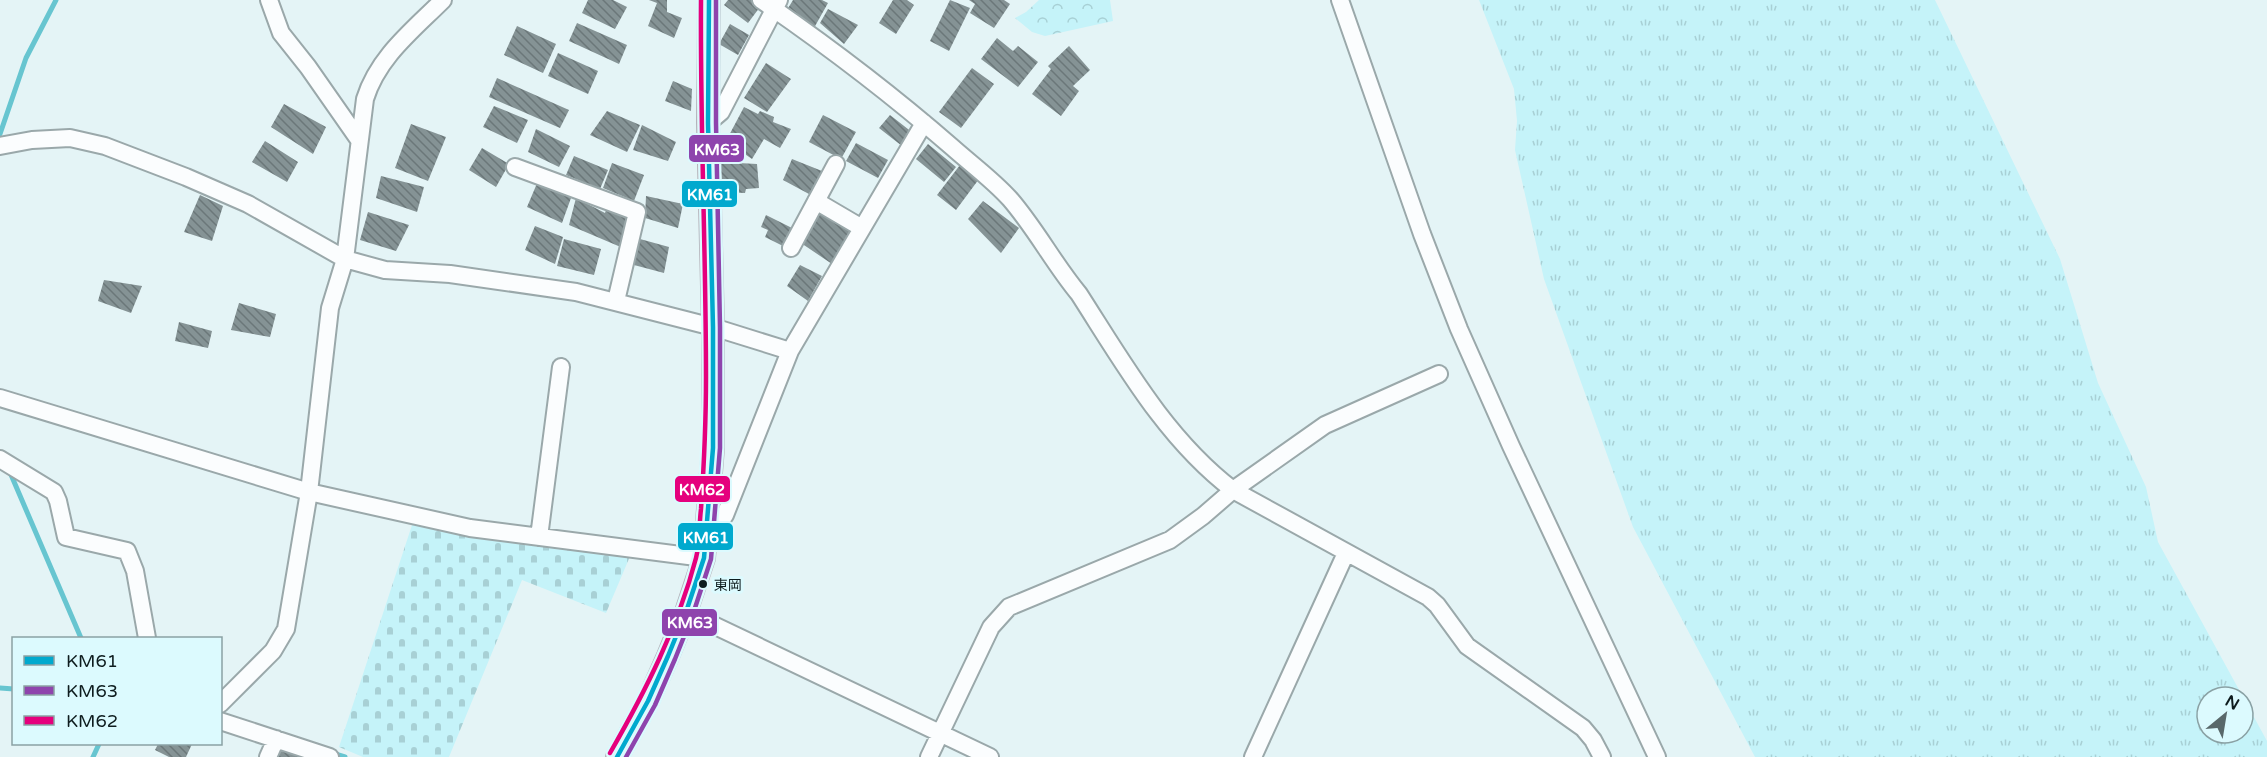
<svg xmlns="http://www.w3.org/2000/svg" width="2267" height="757" font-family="'Varela Round','Noto Sans JP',sans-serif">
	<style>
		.grass { fill: url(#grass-tufts) }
		.forest { fill: url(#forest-crowns) }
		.cemetery { fill: url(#cemetery-stones) }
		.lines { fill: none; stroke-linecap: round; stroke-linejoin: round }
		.stream { stroke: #67c5d0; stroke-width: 5 }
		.building { fill: url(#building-back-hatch) }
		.minor-casing { stroke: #9aa8aa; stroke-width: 20 }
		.major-casing { stroke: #b4b2ba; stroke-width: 24 }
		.minor { stroke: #fbfdfe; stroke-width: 16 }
		.major { stroke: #f2edf2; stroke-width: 21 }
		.bus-1-casing { stroke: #dcfafe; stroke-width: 9 }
		.bus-2-casing { stroke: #dcfafe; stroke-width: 9 }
		.bus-3-casing { stroke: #dcfafe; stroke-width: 9 }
		.bus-1 { stroke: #00a9ce; stroke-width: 4.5 }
		.bus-2 { stroke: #8e44ad; stroke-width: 4.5 }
		.bus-3 { stroke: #e5007d; stroke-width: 4.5 }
		.bus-dot { fill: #0e1c1e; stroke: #dcfafe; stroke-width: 2 }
		.labels { text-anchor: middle; stroke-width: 6; stroke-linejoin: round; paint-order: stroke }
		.bus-label { font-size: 14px; fill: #0e1c1e; stroke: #dcfafe; text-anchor: start }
		.line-badge { stroke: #dcfafe; stroke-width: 2 }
		.badge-label { font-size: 16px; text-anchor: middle; font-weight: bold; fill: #fff }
	</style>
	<defs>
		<pattern id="grass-tufts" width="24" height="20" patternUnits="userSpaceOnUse" patternTransform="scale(1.5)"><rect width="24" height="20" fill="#c5f3f9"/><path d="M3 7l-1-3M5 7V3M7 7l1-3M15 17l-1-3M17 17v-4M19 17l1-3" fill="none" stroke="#a8d0d5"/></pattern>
		<pattern id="forest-crowns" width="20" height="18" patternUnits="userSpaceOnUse" patternTransform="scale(1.5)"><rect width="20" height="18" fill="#c5f3f9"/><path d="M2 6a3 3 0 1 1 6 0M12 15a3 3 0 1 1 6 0" fill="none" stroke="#a8d0d5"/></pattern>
		<pattern id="cemetery-stones" width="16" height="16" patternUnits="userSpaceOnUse" patternTransform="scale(1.5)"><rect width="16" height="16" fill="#c5f3f9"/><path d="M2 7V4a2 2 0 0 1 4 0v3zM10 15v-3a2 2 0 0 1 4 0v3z" fill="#a8d0d5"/></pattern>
		<pattern id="building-back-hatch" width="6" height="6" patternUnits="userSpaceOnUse" patternTransform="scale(1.5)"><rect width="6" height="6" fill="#859395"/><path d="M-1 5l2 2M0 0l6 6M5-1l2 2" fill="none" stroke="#6b7779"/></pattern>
	</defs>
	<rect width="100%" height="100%" fill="#e4f4f6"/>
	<path class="grass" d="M1479,0H1935L2060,259L2098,383L2146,487L2158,542L2243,697H2207V733H2243V697L2267,741V757H1755L1633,527L1544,279L1515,150L1517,121L1514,89Z"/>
	<path class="forest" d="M1039,0H1110L1113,21L1045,36L1032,32L1015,18L1026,12Z"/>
	<path class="cemetery" d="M413,522L631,554L606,613L522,580L449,757H363L339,747Z"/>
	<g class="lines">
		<path class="stream" d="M0,134L26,58L56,0
			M9,470L81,638
			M0,688L14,689
			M332,753L345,757
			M93,757L99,744"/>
	</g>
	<path class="building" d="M588,0H613L627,7L615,29L582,13Z
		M649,0H667V12L682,18L674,38L648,26L657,3Z
		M728,0H751L760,7L748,23L724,5Z
		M793,0H822L828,3L814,28L787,10Z
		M893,0H907L914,5L896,34L879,23Z
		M950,0L970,8L949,51L930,41Z
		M969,0H1004L1010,4L994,28L970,13L975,4Z
		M828,9L858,25L844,44L820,23Z
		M577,23L627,45L619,64L569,41Z
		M730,24L749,35L738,55L719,44Z
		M517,26L556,44L543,73L504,55Z
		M997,38L1013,51L1018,46L1038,62L1018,87L981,59Z
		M1069,46L1090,70L1073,86L1079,91L1061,116L1032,94L1051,69L1048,66Z
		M558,53L598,71L588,94L548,76Z
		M766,63L791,79L767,112L744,98Z
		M972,68L994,84L961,128L939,112Z
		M497,78L569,110L560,128L489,97Z
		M673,81L692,89L691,111L665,101Z
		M284,104L326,127L313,154L271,127Z
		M494,106L528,120L517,143L483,127Z
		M744,107L758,114L760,111L774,117L773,122L791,129L780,148L764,139L752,159L726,141Z
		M607,111L640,125L627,152L590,135Z
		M823,115L856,132L841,159L809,142Z
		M890,115L913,133L902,146L879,128Z
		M411,124L446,137L428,181L395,168Z
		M642,125L676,142L668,161L633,150Z
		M536,129L570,146L559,167L528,152Z
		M265,141L298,162L287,182L252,162Z
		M856,143L888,160L878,178L846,161Z
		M928,144L956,167L944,182L916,159Z
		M482,148L509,164L496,187L469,170Z
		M574,156L608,170L600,189L566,175Z
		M792,159L822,171L809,194L783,180Z
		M720,162L757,164L759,188L746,189L745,193L723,192Z
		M612,163L644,175L634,201L603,188Z
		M960,165L979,179L956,210L937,195Z
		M381,176L424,187L417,212L376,198Z
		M538,181L571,198L562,223L527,207Z
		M200,195L223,206L212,241L184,232Z
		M646,196L683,204L678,228L645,218Z
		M576,198L605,213L606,210L629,219L623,248L569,225Z
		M983,201L1019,228L1001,253L968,219Z
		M815,211L852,230L832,264L801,243Z
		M368,212L409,225L396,251L360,240Z
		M766,215L796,230L787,248L765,237L768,230L761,227Z
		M535,226L563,237L555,264L525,250Z
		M564,239L601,249L594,275L557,266Z
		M640,239L669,247L664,273L634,265Z
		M800,265L822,276L808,301L787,286Z
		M104,280L142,286L131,313L98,301Z
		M239,303L276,314L270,337L231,330Z
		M179,322L212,331L208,348L175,341Z
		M158,744H192L186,757H169L155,750Z
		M281,747L299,757H275Z"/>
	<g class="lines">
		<g class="minor-casing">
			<path id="minor" d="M269,0L281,33L308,67L359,140
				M761,0C828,46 891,94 952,147C971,164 993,180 1010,199C1036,229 1054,264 1079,294C1124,364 1166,439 1233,490L1428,597L1437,605L1467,646L1583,728L1593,740L1602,757
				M1340,0L1422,234L1459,329L1511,446L1657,757
				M708,123L721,112L779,0
				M0,146L32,140L70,138L105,146L186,177L248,204L345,259L385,270L450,274L576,292L713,327L790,351
				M515,167L637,212L616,301
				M816,201L862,228
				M791,248L836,164
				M0,398L309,492L470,528L704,558
				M0,459L54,492L58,501L66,537L127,551L135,571L147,638
				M539,537L561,367
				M706,539L725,515L790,351L924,123
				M686,612L990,757
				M220,704L273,651L286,629L309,492L330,308L345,259L365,99C378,57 413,30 443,0
				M220,721L330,757
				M268,757L276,739
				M929,757L991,627L1009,607L1170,540L1203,516L1233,490L1325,425L1439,374
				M1253,757L1346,553"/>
		</g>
		<g class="major-casing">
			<path id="major" d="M617,757L648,701L668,656L686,612L704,558L713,448V327L708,123L709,0"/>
		</g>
		<use href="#minor" class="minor"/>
		<use href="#major" class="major"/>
		<g class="bus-1-casing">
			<path id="bus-1" d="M617,757L648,701L668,656L686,612L704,558L713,448V327L708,123L709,0"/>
		</g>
		<g class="bus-2-casing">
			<path id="bus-2" d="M626,757L655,705L675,659L693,614L711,559L720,448V327L716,123V0"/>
		</g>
		<g class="bus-3-casing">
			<path id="bus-3" d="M610,753C645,692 678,627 696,558C700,543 699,525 701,509C704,465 706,421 706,377C706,251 700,126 701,0"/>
		</g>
		<use href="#bus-1" class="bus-1"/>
		<use href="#bus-2" class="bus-2"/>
		<use href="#bus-3" class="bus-3"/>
	</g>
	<circle class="bus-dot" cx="703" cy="584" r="5"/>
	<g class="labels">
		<g class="bus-label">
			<text x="714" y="590">東岡</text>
		</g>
	</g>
	<g class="line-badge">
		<rect x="688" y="134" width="57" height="29" rx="6" fill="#8e44ad"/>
		<rect x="681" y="180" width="57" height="28" rx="6" fill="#00a9ce"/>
		<rect x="674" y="475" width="57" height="28" rx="6" fill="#e5007d"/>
		<rect x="677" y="522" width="57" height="29" rx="6" fill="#00a9ce"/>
		<rect x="661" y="608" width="57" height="29" rx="6" fill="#8e44ad"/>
	</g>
	<g class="badge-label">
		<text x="717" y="155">KM63</text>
		<text x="710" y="200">KM61</text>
		<text x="702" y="495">KM62</text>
		<text x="706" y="543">KM61</text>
		<text x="690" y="628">KM63</text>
	</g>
	<rect x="12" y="637" width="210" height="108" fill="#dcfafe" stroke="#8aa1a4" stroke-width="1.5"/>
	<rect x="24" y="656" width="30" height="9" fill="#00a9ce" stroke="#8aa1a4" stroke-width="1.5"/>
	<text x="66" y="667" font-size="18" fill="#0e1c1e">KM61</text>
	<rect x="24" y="686" width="30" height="9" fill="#8e44ad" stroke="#8aa1a4" stroke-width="1.5"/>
	<text x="66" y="697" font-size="18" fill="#0e1c1e">KM63</text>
	<rect x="24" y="716" width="30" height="9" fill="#e5007d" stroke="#8aa1a4" stroke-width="1.5"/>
	<text x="66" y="727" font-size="18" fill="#0e1c1e">KM62</text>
	<g transform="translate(2225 715) rotate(30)"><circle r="28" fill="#dcfafe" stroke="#8aa1a4" stroke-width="1.5"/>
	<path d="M0-4.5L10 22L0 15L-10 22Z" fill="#59686a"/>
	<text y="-9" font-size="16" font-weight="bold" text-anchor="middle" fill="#0e1c1e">N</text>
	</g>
</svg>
